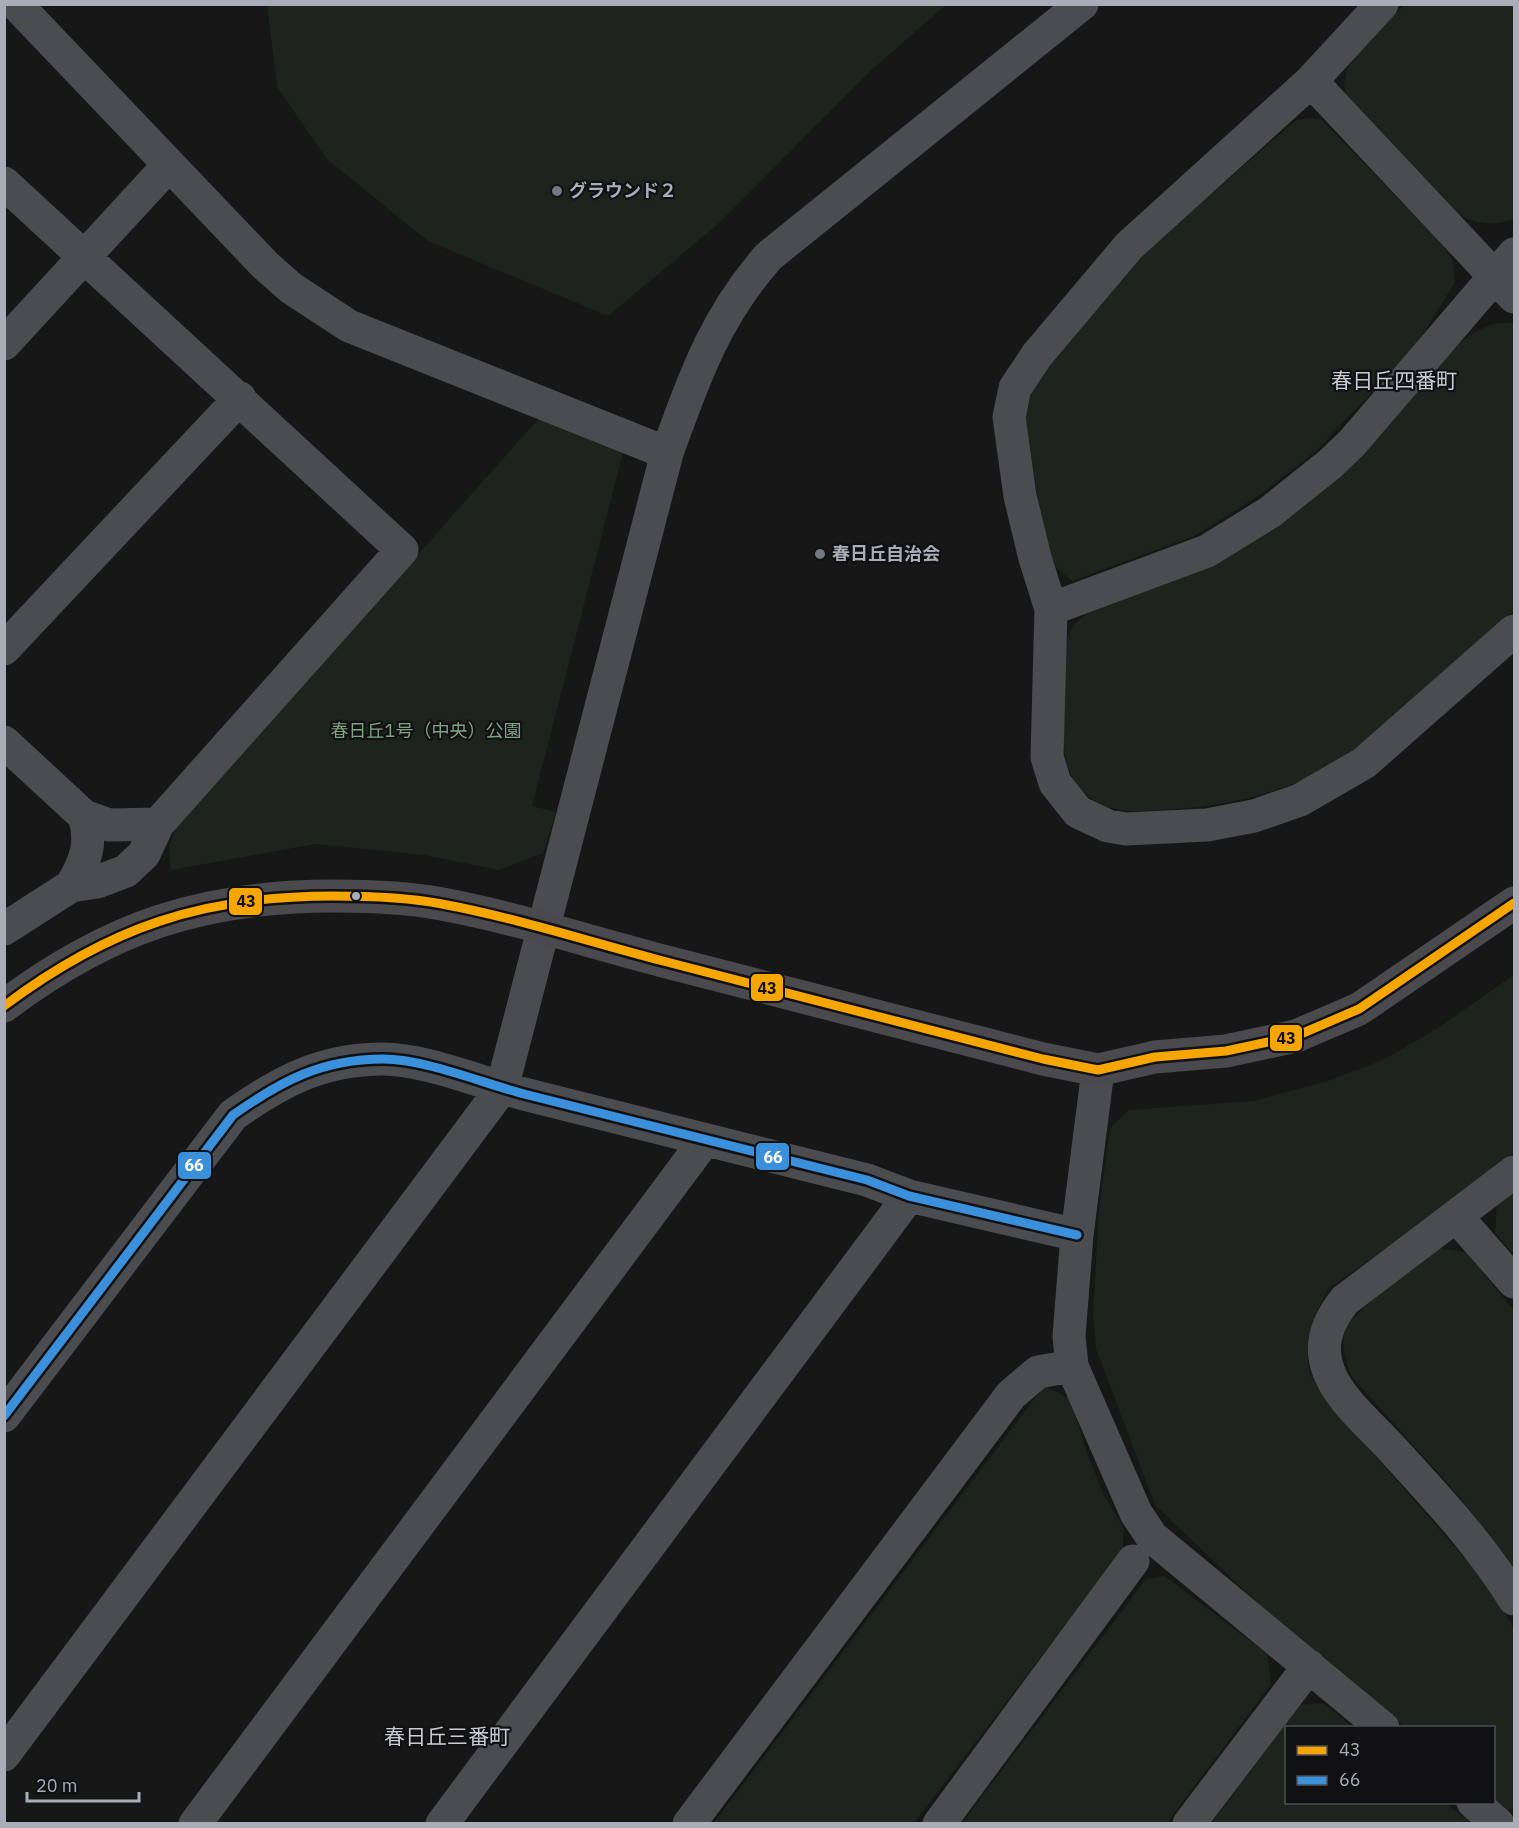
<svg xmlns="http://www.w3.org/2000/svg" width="1519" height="1828" font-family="'IBM Plex Sans','Noto Sans JP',sans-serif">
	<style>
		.green { fill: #1d241e }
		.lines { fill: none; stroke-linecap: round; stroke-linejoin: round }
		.street { stroke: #4b4c50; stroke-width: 33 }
		.secondary { stroke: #4a4a4e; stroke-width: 33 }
		.bus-1-casing { stroke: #111113; stroke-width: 14 }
		.bus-2-casing { stroke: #111113; stroke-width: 14 }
		.bus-1 { stroke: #f7a600; stroke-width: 9 }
		.bus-2 { stroke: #3a90db; stroke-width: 9 }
		.poi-dot { fill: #757880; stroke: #111113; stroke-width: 2 }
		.bus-dot { fill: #a8adb8; stroke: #111113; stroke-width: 2 }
		.labels { text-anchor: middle; stroke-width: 4.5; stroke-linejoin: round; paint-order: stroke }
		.poi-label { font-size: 18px; font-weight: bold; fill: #a8adb8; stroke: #111113; text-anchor: start }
		.park-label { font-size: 18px; fill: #7fa381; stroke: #111113 }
		.quarter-label { font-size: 21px; fill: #c9ccd4; stroke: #111113 }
		.line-badge { stroke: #111113; stroke-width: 2 }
		.badge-label { font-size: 16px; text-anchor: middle; font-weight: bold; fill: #fff }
		.pale-badge-label { font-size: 16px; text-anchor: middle; font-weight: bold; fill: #111 }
	</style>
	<rect width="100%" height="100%" fill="#171717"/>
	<path class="green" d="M267,5V4L946,5L870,71L719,223L608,316L428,241L327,159L277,87Z
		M1404,5H1514V218C1499,227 1473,224 1459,214L1346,94C1335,63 1384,26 1404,5Z
		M1310,118L1322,120L1441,243L1453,261L1455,282L1415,347L1316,451L1260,495L1194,536L1072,581L1056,567L1045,542L1025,417L1035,381L1138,258L1296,120Z
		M1498,323H1514V611C1479,642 1444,672 1408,703C1378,730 1344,762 1307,778C1259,799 1212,807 1161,810C1122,813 1089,812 1069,771C1059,750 1065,669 1065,641L1074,625L1087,613L1207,568L1444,359C1461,341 1474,329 1498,323Z
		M541,416L624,449L532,806L556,812L543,853L499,870L424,855L316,844L171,870L169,846L177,826Z
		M1514,975V1152L1464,1194L1329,1288C1314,1314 1300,1347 1312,1378C1317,1388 1327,1399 1334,1409L1491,1588L1514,1629V1809L1508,1810L1494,1798V1728L1405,1727L1308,1651L1155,1505L1096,1348L1093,1314L1099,1211L1110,1128L1129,1110L1253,1101L1325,1082L1383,1060L1435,1030Z
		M1514,1188V1254L1495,1233L1497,1201Z
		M1439,1248L1466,1252L1514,1311V1576L1460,1497L1351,1376C1347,1363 1342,1348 1344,1335C1347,1312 1419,1264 1439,1248Z
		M1044,1386L1071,1399L1085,1448L1104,1496L1123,1526V1549L914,1823L713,1824Z
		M1165,1576L1267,1654L1271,1684L1167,1823H962L1146,1579Z
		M1323,1703L1353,1727L1286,1728V1802L1445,1803L1471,1823L1211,1824L1299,1705Z"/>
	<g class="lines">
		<path class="street" d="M16,4L265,265L291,288L349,326L667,453
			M1382,4L1311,81L1129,246L1037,355L1015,388L1009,417L1020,496L1035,558L1051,609L1047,757L1055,783L1078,812L1108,826L1126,829L1207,825L1254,816L1300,800L1364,763L1514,631
			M1311,81L1514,297
			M4,183L402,550L158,824L144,854L126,871L97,882L71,886L4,929
			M4,344L169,165
			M1051,609L1207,551L1270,512L1330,464L1352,443L1514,254
			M4,649L240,398
			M4,742L84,816L109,825L158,824
			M71,886C85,863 93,843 84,816
			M1098,1070L1077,1235L1069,1336L1072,1366L1136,1513L1152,1537L1383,1728
			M1514,1172L1345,1300C1328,1321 1318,1345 1329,1372C1340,1401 1373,1427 1393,1450C1436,1497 1481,1545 1514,1599
			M1456,1216L1514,1282
			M4,1416L233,1115C281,1081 322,1059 383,1059C425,1059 482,1083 524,1094C638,1123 752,1152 867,1180L909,1196L1077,1235
			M4,1755L502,1088L667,453C694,378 715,317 769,256L1082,4
			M1473,1802L1498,1824
			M195,1824L705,1140
			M442,1824L909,1196
			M689,1824L1011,1395L1038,1372L1072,1366
			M939,1824L1133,1561
			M1189,1824L1309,1666"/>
		<path class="secondary" d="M4,1006C109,927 203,896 333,896C369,896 406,897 442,904C517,918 590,942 663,961C790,994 917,1026 1043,1059L1098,1070L1155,1057L1226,1051L1296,1036L1359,1009L1514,903"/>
		<g class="bus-1-casing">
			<path id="bus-1" d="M4,1006C109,927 203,896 333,896C369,896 406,897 442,904C517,918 590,942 663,961C790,994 917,1026 1043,1059L1098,1070L1155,1057L1226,1051L1296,1036L1359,1009L1514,903"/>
		</g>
		<g class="bus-2-casing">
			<path id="bus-2" d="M4,1416L233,1115C281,1081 322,1059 383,1059C425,1059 482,1083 524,1094C638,1123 752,1152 867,1180L909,1196L1077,1235"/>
		</g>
		<use href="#bus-1" class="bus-1"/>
		<use href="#bus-2" class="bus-2"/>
	</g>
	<g class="poi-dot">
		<circle cx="557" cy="191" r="6"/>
		<circle cx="820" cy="554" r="6"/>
	</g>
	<circle class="bus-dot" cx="356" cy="896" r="5"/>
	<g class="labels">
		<g class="poi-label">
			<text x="569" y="197">グラウンド２</text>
			<text x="832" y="560">春日丘自治会</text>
		</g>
		<g class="park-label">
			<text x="426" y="737">春日丘1号（中央）公園</text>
		</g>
		<g class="quarter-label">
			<text x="1394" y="388">春日丘四番町</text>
			<text x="447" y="1744">春日丘三番町</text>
		</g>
	</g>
	<g class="line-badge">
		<rect x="228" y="887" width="35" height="29" rx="6" fill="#f7a600"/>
		<rect x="750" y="973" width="34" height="29" rx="6" fill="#f7a600"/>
		<rect x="1269" y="1024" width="34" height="28" rx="6" fill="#f7a600"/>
		<rect x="755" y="1142" width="35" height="29" rx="6" fill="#3a90db"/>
		<rect x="177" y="1151" width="35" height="29" rx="6" fill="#3a90db"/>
	</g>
	<g class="badge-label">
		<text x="773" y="1163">66</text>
		<text x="194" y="1171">66</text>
	</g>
	<g class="pale-badge-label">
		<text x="246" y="907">43</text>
		<text x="767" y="994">43</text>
		<text x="1286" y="1044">43</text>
	</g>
	<rect width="1519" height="1828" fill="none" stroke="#a8adb8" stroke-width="12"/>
	<rect x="1285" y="1726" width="210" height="78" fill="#111113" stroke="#4d4f55" stroke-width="1.5"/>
	<rect x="1297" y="1746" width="30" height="9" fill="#f7a600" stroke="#4d4f55" stroke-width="1.5"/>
	<text x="1339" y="1756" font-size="18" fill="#a8adb8">43</text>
	<rect x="1297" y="1776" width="30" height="9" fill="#3a90db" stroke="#4d4f55" stroke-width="1.5"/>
	<text x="1339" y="1786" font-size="18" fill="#a8adb8">66</text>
	<path d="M27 1792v9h112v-9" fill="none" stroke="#a8adb8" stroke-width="3"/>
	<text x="36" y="1792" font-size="18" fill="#a8adb8" stroke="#111113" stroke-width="4.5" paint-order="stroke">20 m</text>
</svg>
